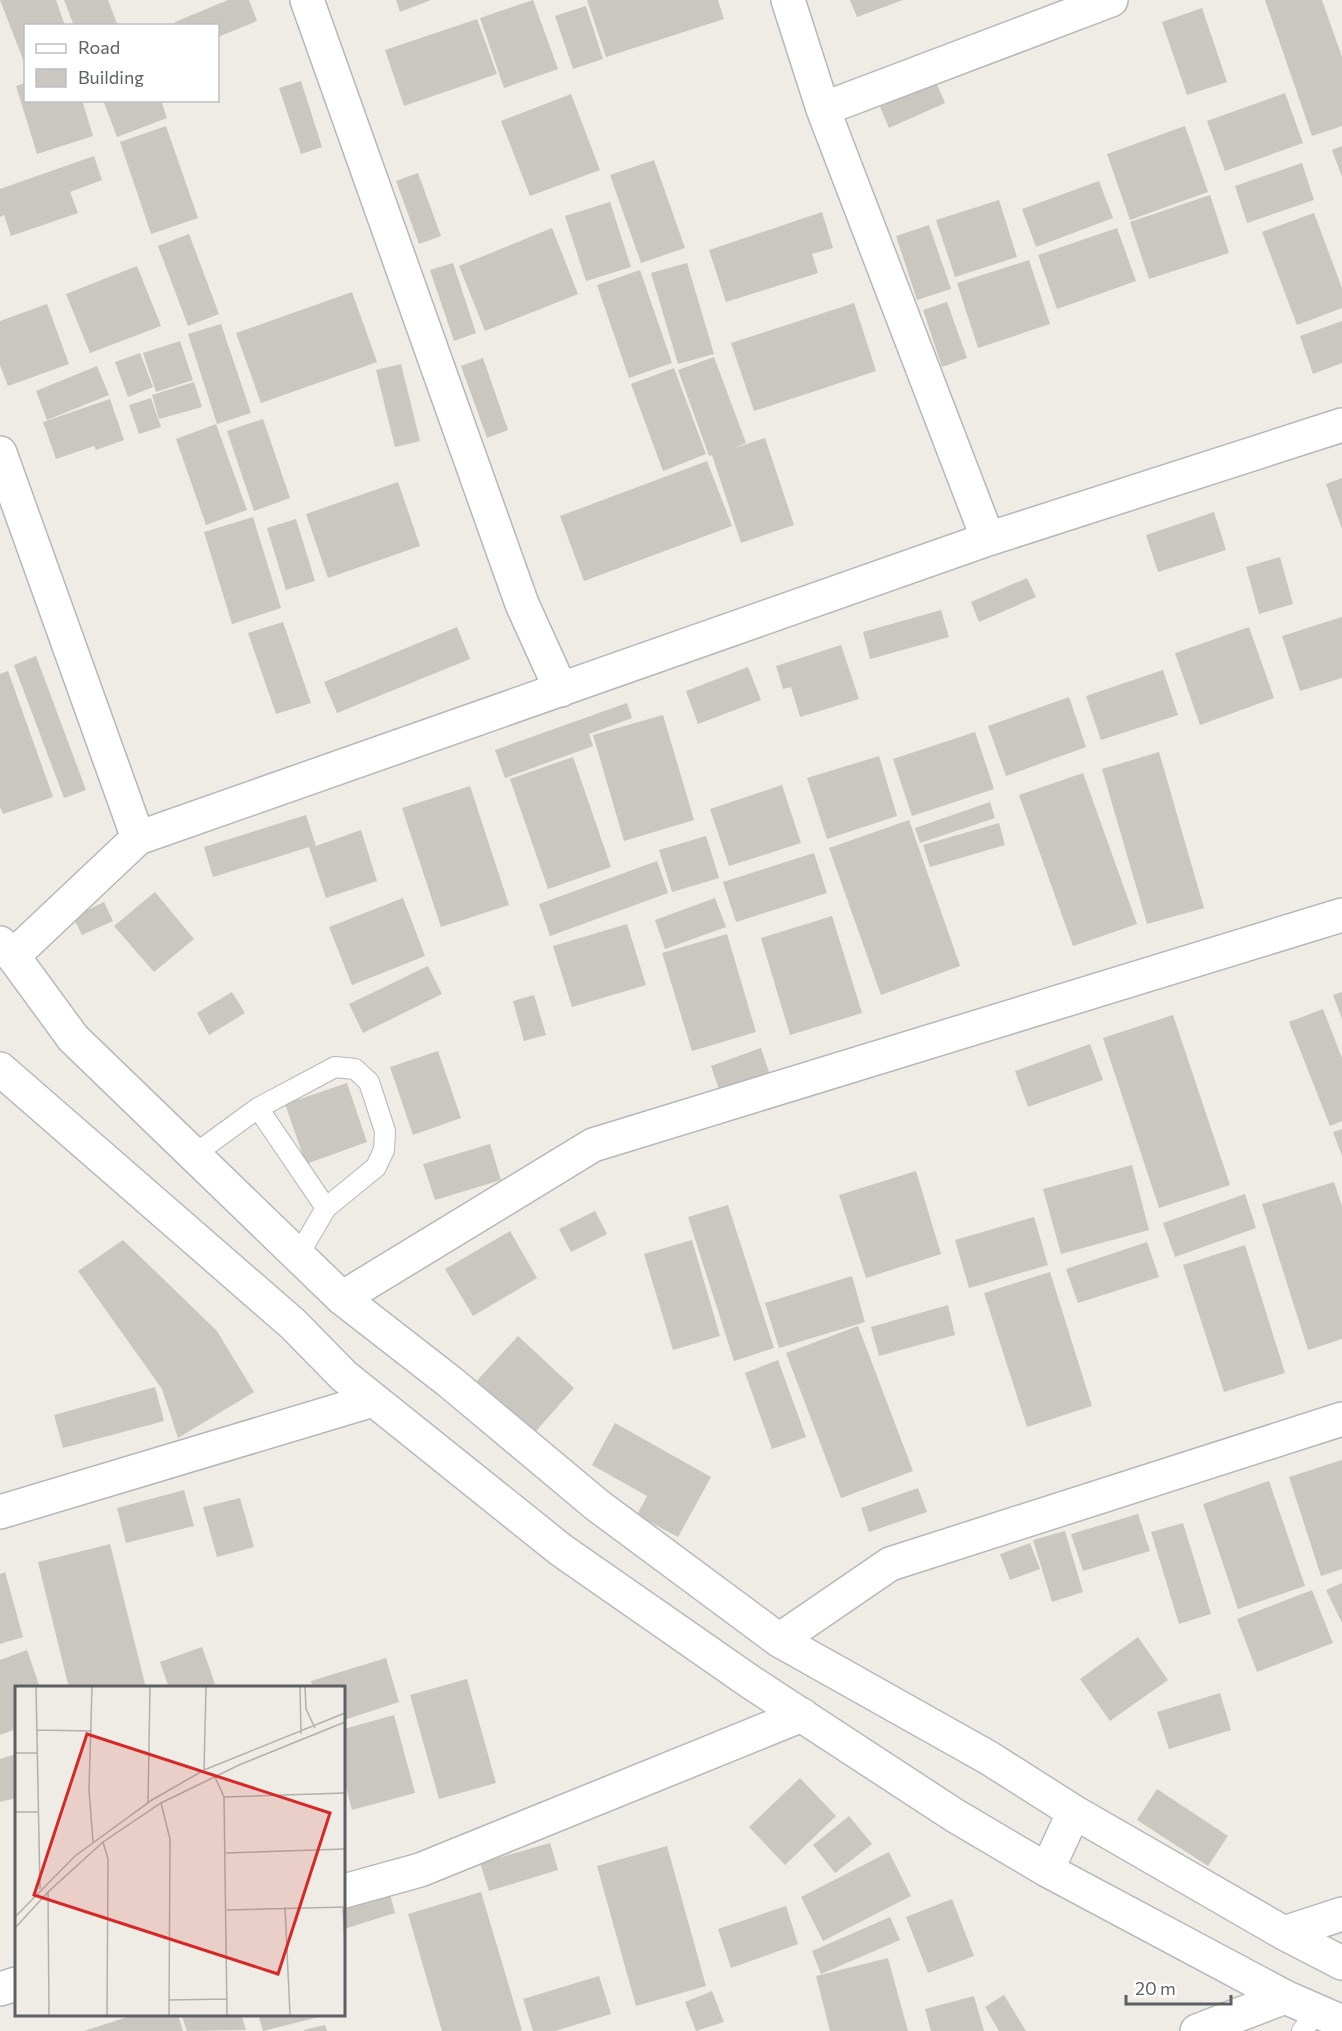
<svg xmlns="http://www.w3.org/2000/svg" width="1342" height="2031" font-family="Commissioner,sans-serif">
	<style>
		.building { fill: #cac7c1 }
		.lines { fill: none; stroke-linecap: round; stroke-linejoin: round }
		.lane-casing { stroke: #b5b7bb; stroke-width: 22 }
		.street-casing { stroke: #b5b7bb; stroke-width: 36 }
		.secondary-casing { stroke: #b6b9be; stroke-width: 36 }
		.lane { stroke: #fff; stroke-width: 20 }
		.street { stroke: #fff; stroke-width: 33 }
		.secondary { stroke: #fff; stroke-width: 33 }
		.inset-road { fill: none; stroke: #b0b0ad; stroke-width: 1.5 }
		.view { fill: #d62828; fill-opacity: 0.15; stroke: #d62828; stroke-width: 3 }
		.inset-edge { fill: none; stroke: #5c6064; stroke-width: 3 }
	</style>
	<rect width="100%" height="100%" fill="#eeece4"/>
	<path class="building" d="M0,0H56L65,26H26V67Z
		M64,0H108L118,26H74Z
		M228,0H249L257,21L218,37V26H176L175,22Z
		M396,0H431L400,12Z
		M533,0L558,69L504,88L480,18Z
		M587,0H718L724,19L606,57Z
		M850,0H903L857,17Z
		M1265,0H1322L1342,57V126L1312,136Z
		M586,6L603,59L573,69L555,16Z
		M1202,8L1227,82L1187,95L1162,22Z
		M477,19L497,74L404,106L385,50Z
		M301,81L322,147L301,154L279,88Z
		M936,82L945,103L889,128L880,107Z
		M26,83V100H82L93,136L37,154L16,86Z
		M1285,93L1303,143L1225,171L1207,121Z
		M571,94L600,170L530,196L501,121Z
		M103,100H161L167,118L117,137Z
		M166,126L198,218L151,234L120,142Z
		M1185,126L1208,192L1130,220L1107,154Z
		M1342,146V177L1332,150Z
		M94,156L102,180L70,192L78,213L11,236L4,215L0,217V189Z
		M654,160L685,248L641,263L610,175Z
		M1302,163L1314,200L1247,223L1235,186Z
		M418,173L441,236L419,244L396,181Z
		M1099,181L1113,218L1036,247L1022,209Z
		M1210,195L1229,253L1149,279L1130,222Z
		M999,200L1017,257L955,277L936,220Z
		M610,202L631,267L586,281L565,216Z
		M822,212L833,248L812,254L818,273L726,302L709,250Z
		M1314,213L1342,288V308L1297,325L1262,232Z
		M929,225L951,289L917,300L896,236Z
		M552,228L578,294L485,331L459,266Z
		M1117,228L1136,281L1057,309L1038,255Z
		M189,234L219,314L188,326L158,246Z
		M1029,260L1050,324L978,348L957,283Z
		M453,263L476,333L454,341L430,270Z
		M687,263L714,354L678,364L651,273Z
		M137,266L161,326L90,353L66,294Z
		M640,270L672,363L629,378L597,285Z
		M352,292L377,362L261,403L236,333Z
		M947,302L967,358L942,367L923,310Z
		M854,303L876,371L754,411L731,343Z
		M47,304L69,364L8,386L0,365V321Z
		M1342,321V363L1313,374L1300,336Z
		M221,324L251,413L217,424L188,334Z
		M180,341L193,380L156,392L143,353Z
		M140,353L153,387L128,397L115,362Z
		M714,357L746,443L732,449L765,438L794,525L741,543L712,455L709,456L678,370Z
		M483,358L508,430L487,438L461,366Z
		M401,364L420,441L395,447L376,370Z
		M97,366L109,395L47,420L36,391Z
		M674,368L706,454L663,471L631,384Z
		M194,382L202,407L159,419L152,395Z
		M151,398L161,427L139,434L129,405Z
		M110,399L124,440L96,450L94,446L56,459L43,422Z
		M263,419L290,498L254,511L227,431Z
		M216,424L247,510L206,525L176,439Z
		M707,461L732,526L584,581L560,516Z
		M1342,478V529L1326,484Z
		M398,482L420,546L328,578L306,514Z
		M1214,512L1226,550L1158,572L1146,535Z
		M253,517L281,608L232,624L204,532Z
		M296,519L315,581L286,590L267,528Z
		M1280,557L1293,604L1259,614L1246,567Z
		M1027,578L1036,597L979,622L971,602Z
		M941,610L949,637L870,659L863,632Z
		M1342,617V678L1300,691L1282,636Z
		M283,622L311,703L276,714L248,633Z
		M457,627L470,659L337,713L324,682Z
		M1249,627L1274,698L1200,725L1175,653Z
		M841,645L859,699L800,717L791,687L783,689L776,666Z
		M36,656L86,790L64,798L14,665Z
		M748,667L761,700L698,724L686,691Z
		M1163,670L1178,715L1101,740L1086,696Z
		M8,671L53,797L3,814L0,807V674Z
		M1069,697L1086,747L1006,776L988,726Z
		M627,703L632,718L589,734L593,746L505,778L495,750Z
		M663,715L694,820L624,841L593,735Z
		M975,732L994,789L912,816L893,759Z
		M1159,752L1204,908L1147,924L1102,769Z
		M879,756L897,816L827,839L807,778Z
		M573,757L611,867L548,889L510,779Z
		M1083,773L1137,924L1073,946L1019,795Z
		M782,785L801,843L729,866L710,809Z
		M470,786L509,905L441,927L402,808Z
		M990,802L995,818L920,843L915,828Z
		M306,815L316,846L361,830L377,881L326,898L309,847L213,877L204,847Z
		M909,820L960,966L881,995L829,848Z
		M999,823L1005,845L930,867L923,845Z
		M706,836L719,878L672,892L659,850Z
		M814,853L827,893L736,922L723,882Z
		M657,861L668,893L550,936L539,904Z
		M155,892L194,939L154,972L114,926Z
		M403,898L425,956L352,985L329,927Z
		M715,898L726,927L665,949L655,920Z
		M104,902L113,921L82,935L73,917Z
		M832,916L862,1013L790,1035L761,938Z
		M627,924L646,985L572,1007L553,946Z
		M727,934L756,1032L692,1051L662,953Z
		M428,966L442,994L363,1033L349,1004Z
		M232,992L245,1013L209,1035L197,1013Z
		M1342,992V1019L1333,995Z
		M534,995L546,1035L524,1041L513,1001Z
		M1323,1009L1342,1058V1121L1330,1126L1289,1022Z
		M1173,1015L1230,1185L1159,1208L1103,1038Z
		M1090,1044L1103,1080L1028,1107L1015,1071Z
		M761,1048L771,1078L721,1095L711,1066Z
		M438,1051L461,1118L413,1135L390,1067Z
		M347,1083L367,1142L306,1164L285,1104Z
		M1342,1129V1156L1333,1132Z
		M490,1144L501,1180L435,1200L423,1164Z
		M1132,1165L1149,1230L1061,1254L1043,1189Z
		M916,1171L941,1254L866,1278L839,1195Z
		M1334,1182L1342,1206V1339L1308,1350L1262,1204Z
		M1245,1194L1256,1228L1175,1257L1163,1223Z
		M728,1205L774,1348L734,1361L688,1217Z
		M595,1211L607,1234L571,1252L559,1229Z
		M1034,1217L1048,1265L969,1288L955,1240Z
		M510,1231L537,1278L473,1316L445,1269Z
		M123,1240L217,1331L254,1392L178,1438L162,1389L78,1271Z
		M692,1240L720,1336L673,1350L644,1254Z
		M1147,1242L1159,1277L1078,1303L1066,1269Z
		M1245,1245L1285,1373L1224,1392L1183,1265Z
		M1050,1272L1092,1406L1027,1427L984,1293Z
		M852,1276L865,1322L779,1348L765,1303Z
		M948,1305L955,1335L879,1356L871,1327Z
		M858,1326L913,1471L841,1498L786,1353Z
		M518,1336L574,1388L530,1438L473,1385Z
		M778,1360L806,1437L772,1449L745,1373Z
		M155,1387L164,1421L63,1448L54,1415Z
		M615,1423L711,1477L678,1537L637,1515L647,1496L592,1465Z
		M1342,1460V1569L1321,1576L1289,1477Z
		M1269,1481L1305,1586L1238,1609L1203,1504Z
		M918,1488L927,1512L869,1532L861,1508Z
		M184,1490L194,1526L126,1543L117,1508Z
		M240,1498L254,1547L217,1557L203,1507Z
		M1138,1514L1150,1551L1083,1571L1071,1534Z
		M1183,1523L1211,1614L1179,1624L1151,1532Z
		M1065,1531L1083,1592L1052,1602L1033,1540Z
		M1030,1543L1040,1569L1010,1580L1000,1554Z
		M110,1544L146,1688H69L38,1562Z
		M5,1572L23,1637L0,1644V1574Z
		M1342,1583V1623L1326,1590Z
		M1312,1590L1333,1643L1257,1672L1237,1619Z
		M1138,1637L1168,1680L1110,1721L1080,1679Z
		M202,1647L215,1684L205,1688H169L160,1662Z
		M27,1650L40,1688H16V1729L0,1735V1660Z
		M386,1658L399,1702L344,1720V1688H313L311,1681Z
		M467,1679L496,1783L439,1799L410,1695Z
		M1220,1693L1231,1730L1169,1749L1157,1712Z
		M394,1715L415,1793L352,1810L344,1780V1729Z
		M16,1754V1798L0,1802V1759Z
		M800,1778L836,1816L785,1865L749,1827Z
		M1157,1789L1228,1836L1208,1866L1137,1820Z
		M849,1816L872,1844L835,1873L813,1845Z
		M550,1843L558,1870L489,1891L480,1863Z
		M667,1846L706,1986L636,2006L597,1866Z
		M889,1852L911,1896L823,1941L801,1897Z
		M481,1892L522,2030L520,2031H442L408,1914Z
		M390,1894L395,1913L344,1929V1908Z
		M952,1899L974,1956L928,1973L906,1917Z
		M786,1906L798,1944L731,1968L718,1929Z
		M890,1917L900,1940L821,1974L812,1951Z
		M888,1958L908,2031H830L816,1976Z
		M599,1976L611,2014L555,2031H533L523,1999Z
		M712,1991L724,2022L696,2031L685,2002Z
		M1004,1995L1026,2031H999L985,2007Z
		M974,1996L984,2031H931L925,2009Z
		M137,2014H178L183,2031H84Z
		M181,2014H241L246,2030L187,2031Z
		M258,2014H319V2017L263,2031Z
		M325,2025L327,2031H304V2030Z"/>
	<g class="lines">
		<g class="lane-casing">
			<path id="lane" d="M258,1108L326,1208
				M195,1154L258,1108L335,1067L355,1069L369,1082L385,1131L384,1150L376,1167L326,1208L299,1254
				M1302,2031L1317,2012"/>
		</g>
		<g class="street-casing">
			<path id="street" d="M307,0L522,604L561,690
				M788,0L823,109L988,539
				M823,109L1111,0
				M0,453L138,838
				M13,956L138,838L988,539L1342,425
				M342,1298L593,1145L1342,915
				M0,1512L373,1400
				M779,1640L890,1564L1342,1419
				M344,1891L420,1870L802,1715
				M1284,1933L1342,1914
				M0,1989L16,1984
				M1197,2031L1285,1997"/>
		</g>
		<g class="secondary-casing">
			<path id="secondary" d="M0,943L13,956L73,1038L342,1298L450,1382L597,1505L779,1640L989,1758L1074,1812L1284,1933L1342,1963
				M0,1069L293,1324L344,1376L561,1550L752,1683L954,1815L1047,1870L1285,1997L1342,2022
				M1047,1870L1074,1812"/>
		</g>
		<use href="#lane" class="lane"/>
		<use href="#street" class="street"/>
		<use href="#secondary" class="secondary"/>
	</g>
	<g transform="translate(15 1686)">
		<rect width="330" height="330" fill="#eeece4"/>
		<path class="inset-road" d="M21,1L25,203M77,1L74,104L78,156M285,1L286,48M290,1L291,23L300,42M22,44L77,45M0,67H22M189,84L191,1M200,91L209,111L212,329M209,111L330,107M133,117L135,1M146,117L155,153L154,329M0,126H23M88,156L93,173L92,329M211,167L330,163M33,206L34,329M270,221L275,329M328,221L330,259M212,224L330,221M0,231L60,170L137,114L189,84L330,27M0,242L33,206L88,156L146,117L224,79L330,36M154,314L212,313"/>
		<path class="view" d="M72,48L315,127L263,288L19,209Z"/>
		<rect width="330" height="330" class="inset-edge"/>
	</g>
	<rect x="24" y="24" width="195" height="78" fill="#ffffff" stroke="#bebfc1" stroke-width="1.5"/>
	<rect x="36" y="44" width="30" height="9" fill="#ffffff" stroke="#bebfc1" stroke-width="1.5"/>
	<text x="78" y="54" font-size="18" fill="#5c6064">Road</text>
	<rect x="36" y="69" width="30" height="18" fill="#cac7c1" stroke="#bebfc1" stroke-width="1.5"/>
	<text x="78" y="84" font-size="18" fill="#5c6064">Building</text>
	<path d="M1126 1995v9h105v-9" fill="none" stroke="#5c6064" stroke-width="3"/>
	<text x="1135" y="1995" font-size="18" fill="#5c6064" stroke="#ffffff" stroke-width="4.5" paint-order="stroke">20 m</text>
</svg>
